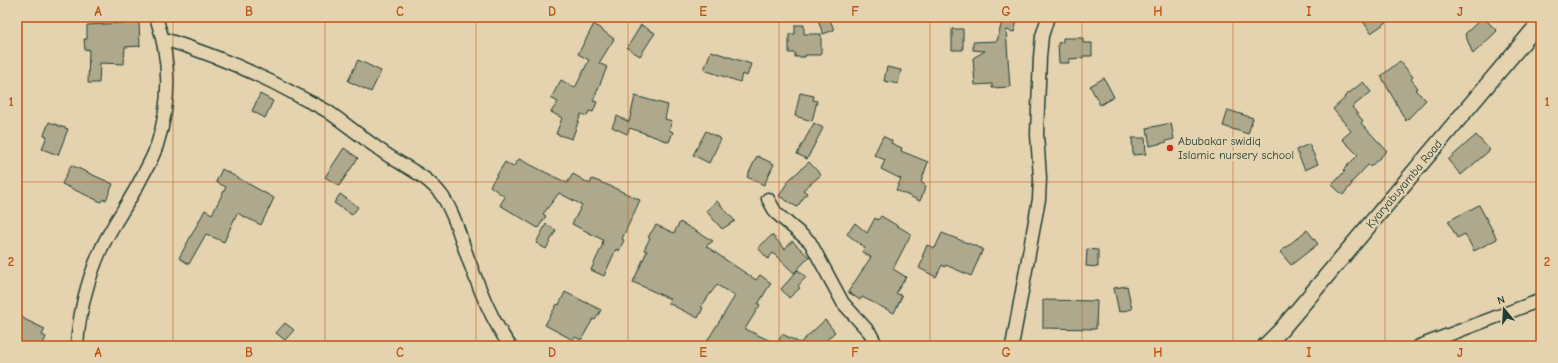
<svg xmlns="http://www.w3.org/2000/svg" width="1558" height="363" font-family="'Comic Neue',sans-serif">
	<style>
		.building { fill: #aea98d; stroke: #1f3d34 }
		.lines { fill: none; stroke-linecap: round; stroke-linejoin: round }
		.minor-casing { stroke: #1f3d34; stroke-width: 15 }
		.tertiary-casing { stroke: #1f3d34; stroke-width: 18 }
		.minor { stroke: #e5d3b0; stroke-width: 12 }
		.tertiary { stroke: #e5d3b0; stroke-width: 15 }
		.grid { fill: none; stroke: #c05314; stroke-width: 1; stroke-opacity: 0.55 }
		.poi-dot { fill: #c8321e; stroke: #e5d3b0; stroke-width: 1.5 }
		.labels { text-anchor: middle; stroke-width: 4; stroke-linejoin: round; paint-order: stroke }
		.poi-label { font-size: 12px; fill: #1f3d34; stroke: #e5d3b0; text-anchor: start }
		.street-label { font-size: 12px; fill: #1f3d34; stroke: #e5d3b0 }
		.neatline { fill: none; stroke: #c05314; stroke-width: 1.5 }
		.grid-label { font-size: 13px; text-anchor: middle; font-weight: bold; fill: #c05314 }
	</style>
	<rect width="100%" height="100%" fill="#e5d3b0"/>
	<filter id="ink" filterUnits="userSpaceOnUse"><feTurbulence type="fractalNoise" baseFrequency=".025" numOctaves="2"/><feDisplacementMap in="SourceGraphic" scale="8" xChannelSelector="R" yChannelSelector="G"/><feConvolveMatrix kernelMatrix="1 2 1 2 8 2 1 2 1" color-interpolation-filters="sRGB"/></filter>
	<g filter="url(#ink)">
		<path class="building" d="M817,17H829L834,30L823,34Z
			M1003,17L1017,21L1014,32L1006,30L1010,87L992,88V84L975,85L973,58L985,51L973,50V42L997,41Z
			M1360,17H1394L1371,33Z
			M1483,17L1497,31L1473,54L1465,34Z
			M139,22L140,46L125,47L124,64L100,63L99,83H88L89,49L85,50L84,39H87V25Z
			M594,24L614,39L599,63L607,67L593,101L597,102L593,112L589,111L587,116L581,114L572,139L556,134L562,118L551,112L558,102L551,98L561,80L575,88L589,60L578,54Z
			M641,25L655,33L640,56L627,48Z
			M795,25H804V34H821V55H805V57H795V53H789V34H795Z
			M952,29H963V50H952Z
			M1063,38H1083V43H1092V56H1083V58L1069,59V63H1059L1058,43L1063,42Z
			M711,51L751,64L747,76L742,74L740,82L704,70Z
			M358,60L381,71L371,92L348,81Z
			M1400,61L1413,77L1411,79L1418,88L1415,90L1426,100L1406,121L1381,76Z
			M887,67L901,70L898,84L884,81Z
			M1104,78L1114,97L1100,105L1090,86Z
			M1363,82L1371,92L1352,107L1363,121L1361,123L1387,151L1370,167L1368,165L1351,183L1352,184L1343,195L1332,185L1345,171L1343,170L1358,155L1342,139L1351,131L1333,109L1345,98L1344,97Z
			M800,93L814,96L813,100L817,101L812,121L795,116Z
			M260,94L273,101L265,118L252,111Z
			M635,96L668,105L665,119L672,121L669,130L673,132L669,142L630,128L627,134L612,127L617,116L629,122Z
			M1228,110L1253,118L1248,134L1223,126Z
			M49,122L68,129L58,155L42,149L47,136L44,135Z
			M814,123L823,128L807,159L797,154Z
			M1171,123L1174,139L1166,141L1167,142L1150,146L1147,128Z
			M706,131L721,139L709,163L693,155Z
			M1476,135L1490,150L1461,175L1448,160Z
			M883,136L892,141L891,143L902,148L901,151L928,162L921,182L926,186L920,201L896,190L901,179L881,169L885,160L874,155Z
			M1132,138H1145L1146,154L1133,155Z
			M1309,144L1318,164L1305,170L1296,150Z
			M344,148L358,158L339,186L325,177Z
			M757,156L774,164L764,185L747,177Z
			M519,159L567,183L573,174L590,184L592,179L610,186L640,200L622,239L624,240L619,251L616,249L604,276L591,270L603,244L602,243L603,240L572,224L582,205L559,193L543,214L546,216L538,228L500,205L505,197L490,186L505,162L513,167Z
			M809,162L821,175L803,190L807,193L797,207L779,196L789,180Z
			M71,165L113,184L106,200L103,199L101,202L62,184Z
			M222,169L274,198L261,225L237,213L224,242L206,234L189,264L179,258L205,210L212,214L226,187L216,182Z
			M340,194L358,207L352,215L334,203Z
			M717,201L735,221L722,229L706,211Z
			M1479,205L1497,239L1474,251L1465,234L1457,238L1448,221Z
			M881,216L911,234L893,269L906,277L896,293L902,296L894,313L862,297L860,300L848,292L871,257L862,252L865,248L847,234L855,223L867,233L875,218L878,220Z
			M680,222L713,241L706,246L723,258L756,280L760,275L771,283L758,304L760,305L745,329L777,344L782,334L800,343L825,320L835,332L820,346H704L735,296L717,285L710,294L701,307L703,308L698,318L668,303L670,299L633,282L647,251L644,250L650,238L648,237L656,225L674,233Z
			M546,224L556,230L546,249L536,243Z
			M1307,230L1318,244L1291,265L1280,252Z
			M942,233L983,249L971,276L946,265L945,267L942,265L936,277L919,268L924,257H922L927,245L935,248Z
			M772,235L785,249L792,241L809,257L794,273L773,253L768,259L758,248Z
			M1087,249L1098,250V267L1086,266Z
			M798,270L806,277L798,286L800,288L789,298L781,289Z
			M1127,286L1132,309L1119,312L1114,288Z
			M565,292L601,310L595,320L593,319L581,340L575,337L573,340L545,325L557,304L559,305Z
			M1043,300L1097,301L1096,329L1043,328Z
			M17,313L26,320L45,329L42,335L46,337L42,346H17Z
			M285,323L294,330L285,340L276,333Z"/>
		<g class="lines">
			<g class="minor-casing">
				<path id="minor" d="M164,39C209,53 253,71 295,94C305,100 317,105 327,111C346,124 364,139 383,152C404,167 428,175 443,197C456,217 461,240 469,261C480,290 492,321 510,346
					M768,199L776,213L810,242L843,303L870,333L877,346
					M77,346C79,312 88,278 102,247C114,222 131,200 143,175C148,166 154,155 157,145C171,102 171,60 156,17
					M1012,346L1039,199L1040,178L1037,134L1040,57L1042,36L1048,17
					M1419,346L1541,300"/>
			</g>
			<g class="tertiary-casing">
				<path id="tertiary" d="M1265,346L1281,330L1541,21"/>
			</g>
			<use href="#minor" class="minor"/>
			<use href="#tertiary" class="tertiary"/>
		</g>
	</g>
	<path class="grid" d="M173,17V346M325,17V346M476,17V346M628,17V346M779,17V346M930,17V346M1082,17V346M1233,17V346M1385,17V346M17,182H1541"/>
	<circle class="poi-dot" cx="1170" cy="148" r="4"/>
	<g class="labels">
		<g class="poi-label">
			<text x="1178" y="145">Abubakar swidiq<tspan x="1178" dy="14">Islamic nursery school</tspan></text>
		</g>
		<g class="street-label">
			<text transform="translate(1404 184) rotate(-50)" y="4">Kyaryabuyamba Road</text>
		</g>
	</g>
	<rect width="1558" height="363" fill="none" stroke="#e5d3b0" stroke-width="44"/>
	<g transform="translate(1504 309) rotate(342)" stroke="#e5d3b0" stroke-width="3" paint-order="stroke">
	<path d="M0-3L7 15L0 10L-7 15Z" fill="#1f3d34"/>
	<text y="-6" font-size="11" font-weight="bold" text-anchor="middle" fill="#1f3d34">N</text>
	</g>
	<rect x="22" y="22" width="1514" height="319" class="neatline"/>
	<g class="grid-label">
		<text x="98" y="16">A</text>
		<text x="249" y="16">B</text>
		<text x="400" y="16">C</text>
		<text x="552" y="16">D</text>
		<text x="703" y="16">E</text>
		<text x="855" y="16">F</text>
		<text x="1006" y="16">G</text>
		<text x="1158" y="16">H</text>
		<text x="1309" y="16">I</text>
		<text x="1460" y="16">J</text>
		<text x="11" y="106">1</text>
		<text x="1547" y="106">1</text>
		<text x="11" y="266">2</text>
		<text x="1547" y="266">2</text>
		<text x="98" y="357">A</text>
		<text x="249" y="357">B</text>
		<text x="400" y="357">C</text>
		<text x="552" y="357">D</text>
		<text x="703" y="357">E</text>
		<text x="855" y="357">F</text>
		<text x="1006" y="357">G</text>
		<text x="1158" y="357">H</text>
		<text x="1309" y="357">I</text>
		<text x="1460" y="357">J</text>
	</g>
</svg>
